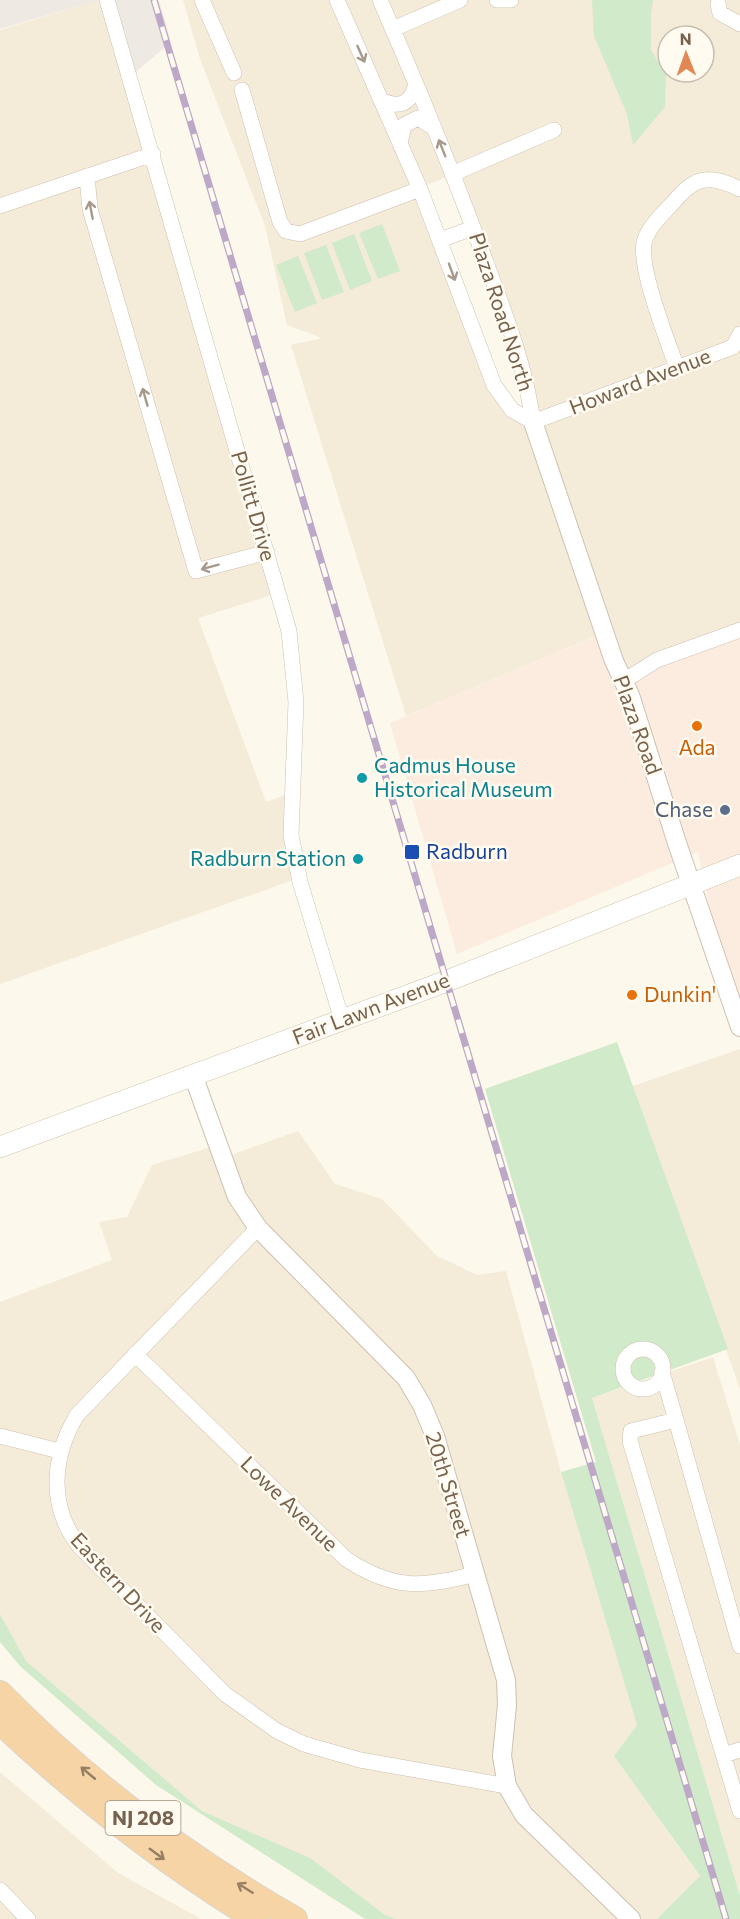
<svg xmlns="http://www.w3.org/2000/svg" width="740" height="1919" font-family="Commissioner,sans-serif">
	<style>
		.residential { fill: #f4ebd9; fill-rule: evenodd }
		.commercial { fill: #fcecdf }
		.industrial { fill: #eeeae3 }
		.green { fill: #d1eac9 }
		.lines { fill: none; stroke-linecap: round; stroke-linejoin: round }
		.minor-casing { stroke: #cec1b0; stroke-width: 16 }
		.tertiary-casing { stroke: #cec1b0; stroke-width: 20 }
		.secondary-casing { stroke: #d1c3ae; stroke-width: 22 }
		.trunk-casing { stroke: #dcd6d1; stroke-width: 26 }
		.minor { stroke: #fff; stroke-width: 15 }
		.tertiary { stroke: #fff; stroke-width: 18 }
		.secondary { stroke: #fff; stroke-width: 21 }
		.trunk { stroke: #f6d4a5; stroke-width: 24 }
		.rail-casing { stroke: #bda8c7; stroke-width: 7 }
		.rail { stroke: #fffbf1; stroke-width: 4.5; stroke-dasharray: 14; stroke-linecap: butt }
		.oneway { stroke: #a7998c }
		.oneway2 { stroke: #977e64 }
		.food-dot { fill: #e8710a; stroke: #fffbf1; stroke-width: 2 }
		.culture-dot { fill: #0f9aa8; stroke: #fffbf1; stroke-width: 2 }
		.service-dot { fill: #5c6f8a; stroke: #fffbf1; stroke-width: 2 }
		.transit-dot { fill: #1a4fb4; stroke: #fffbf1; stroke-width: 2 }
		.labels { text-anchor: middle; stroke-width: 5; stroke-linejoin: round; paint-order: stroke }
		.shield { fill: #fffbf1; stroke: #a0907f; stroke-width: 1.5 }
		.shield-label { font-size: 20px; font-weight: bold; fill: #77624e }
		.street-label { font-size: 21px; fill: #77624e; stroke: #fffbf1 }
		.food-label { font-size: 21px; fill: #c56008; stroke: #fffbf1 }
		.culture-label { font-size: 21px; fill: #0d838f; stroke: #fffbf1; text-anchor: start }
		.service-label { font-size: 21px; fill: #4e5e75; stroke: #fffbf1; text-anchor: end }
		.transit-label { font-size: 21px; fill: #164399; stroke: #fffbf1; text-anchor: start }
	</style>
	<rect width="100%" height="100%" fill="#fcf8eb"/>
	<path class="residential" d="M99,0H107L278,593L198,618L266,802L291,793L299,878L0,984V30Z
		M183,0H740V630L622,682L603,633L406,716L291,345L322,338L287,325L265,226L200,59ZM668,36H704V72H668ZM452,174L532,422L494,385L420,188Z
		M740,1049V1389L633,1086Z
		M298,1131L335,1184L382,1199L437,1256L477,1275L506,1271L561,1472L637,1725L614,1756L700,1877L657,1919H396L385,1915L310,1859L202,1811L26,1661L0,1614V1302L112,1260L99,1222L127,1217L152,1165L218,1145L223,1158Z
		M713,1357L740,1445V1896L592,1398Z
		M0,1772L118,1873L201,1919H0Z"/>
	<path class="commercial" d="M740,630V1027L727,990L698,852L457,954L390,723L604,633L622,681Z"/>
	<path class="industrial" d="M0,0H99L0,29Z
		M107,0H159L171,42L130,77Z"/>
	<path class="green" d="M592,0H653L651,14V50L666,75L665,107L633,145L627,114L594,36Z
		M382,224L400,271L378,279L359,233Z
		M354,234L372,281L350,290L332,243Z
		M326,245L344,292L322,300L304,253Z
		M298,256L317,303L295,312L276,265Z
		M617,1042L728,1349L592,1398L740,1896V1919H657L700,1876L614,1756L637,1725L561,1472L596,1462L485,1089Z
		M0,1614L26,1661L202,1811L310,1858L385,1915L396,1919H365L156,1785L20,1666L0,1642Z"/>
	<g class="lines">
		<g class="minor-casing">
			<path id="minor" d="M107,0L289,631L296,702L291,835L300,882L342,1020
				M202,0L234,73
				M337,0L420,189L494,385L512,410L533,422
				M380,0C416,82 450,165 481,249C502,306 525,362 533,422
				M497,0H511
				M718,4L720,13L740,24
				M393,29L460,0
				M242,90L280,222L286,231L300,234L420,189
				M381,100C399,109 411,104 416,84
				M400,143L404,125L418,118L433,127
				M452,174L554,130
				M87,176L90,209L196,571L267,552
				M0,206L153,154
				M440,240L473,228
				M677,368C668,341 636,263 645,239C651,223 668,209 679,196C698,174 716,177 740,189
				M533,422L733,347L740,334
				M622,682L657,660L740,630
				M258,1228L77,1415C52,1457 48,1506 79,1546L225,1694L277,1731L304,1744L360,1760L507,1786
				M623 1369a20 20 0 1 1 40 0a20 20 0 1 1-40 0Z
				M135,1354L346,1559C393,1590 423,1588 475,1574
				M662,1372L676,1420
				M0,1436L59,1451
				M740,1646L676,1420L631,1431L630,1441L740,1811
				M724,1755L740,1750
				M0,1890L28,1919"/>
		</g>
		<g class="tertiary-casing">
			<path id="tertiary" d="M533,422L614,661L630,695L677,843L740,1027
				M193,1075L237,1197L258,1228L406,1378L422,1405L435,1436L506,1680L507,1705L502,1756L507,1786L524,1815L631,1919"/>
		</g>
		<g class="secondary-casing">
			<path id="secondary" d="M0,1147L447,981L740,865"/>
		</g>
		<g class="trunk-casing">
			<path id="trunk" d="M0,1693C86,1781 188,1858 295,1919
				M0,1722C79,1796 163,1863 256,1919"/>
		</g>
		<use href="#minor" class="minor"/>
		<use href="#tertiary" class="tertiary"/>
		<use href="#secondary" class="secondary"/>
		<use href="#trunk" class="trunk"/>
		<g class="rail-casing">
			<path id="rail" d="M154,0L726,1919"/>
		</g>
		<use href="#rail" class="rail"/>
	</g>
	<defs><path id="oneway-shaft" d="M-6 0H5M1.5-3L5.5 0L1.5 3" fill="none" stroke-width="1.6" stroke-linecap="round" stroke-linejoin="round" transform="scale(1.5)"/></defs>
	<g class="oneway">
		<use href="#oneway-shaft" transform="translate(361 54) rotate(66)"/>
		<use href="#oneway-shaft" transform="translate(442 148) rotate(-112)"/>
		<use href="#oneway-shaft" transform="translate(91 210) rotate(-101)"/>
		<use href="#oneway-shaft" transform="translate(452 272) rotate(70)"/>
		<use href="#oneway-shaft" transform="translate(145 397) rotate(-106)"/>
		<use href="#oneway-shaft" transform="translate(210 567) rotate(165)"/>
	</g>
	<g class="oneway2">
		<use href="#oneway-shaft" transform="translate(88 1773) rotate(-140)"/>
		<use href="#oneway-shaft" transform="translate(157 1854) rotate(36)"/>
		<use href="#oneway-shaft" transform="translate(245 1888) rotate(-148)"/>
	</g>
	<g class="food-dot">
		<circle cx="697" cy="726" r="6"/>
		<circle cx="632" cy="995" r="6"/>
	</g>
	<g class="culture-dot">
		<circle cx="362" cy="778" r="6"/>
		<circle cx="358" cy="859" r="6"/>
	</g>
	<circle class="service-dot" cx="725" cy="810" r="6"/>
	<rect class="transit-dot" x="404" y="844" width="16" height="16" rx="3"/>
	<g class="labels">
		<rect class="shield" x="105.5" y="1801" width="75" height="34" rx="4.5"/>
		<g class="shield-label">
			<text x="143" y="1825">NJ 208</text>
		</g>
		<g class="street-label">
			<text transform="translate(501 312) rotate(72)" y="7">Plaza Road North</text>
			<text transform="translate(640 382) rotate(-21)" y="7">Howard Avenue</text>
			<text transform="translate(253 506) rotate(74)" y="7">Pollitt Drive</text>
			<text transform="translate(637 725) rotate(70)" y="7">Plaza Road</text>
			<text transform="translate(371 1009) rotate(-21)" y="7">Fair Lawn Avenue</text>
			<text transform="translate(448 1485) rotate(73)" y="7">20th Street</text>
			<text transform="translate(289 1504) rotate(44)" y="7">Lowe Avenue</text>
			<text transform="translate(118 1583) rotate(47)" y="7">Eastern Drive</text>
		</g>
		<g class="food-label">
			<text x="697" y="755">Ada</text>
			<text x="644" y="1002" text-anchor="start">Dunkin'</text>
		</g>
		<g class="culture-label">
			<text x="374" y="773">Cadmus House<tspan x="374" dy="24">Historical Museum</tspan></text>
			<text x="346" y="866" text-anchor="end">Radburn Station</text>
		</g>
		<g class="service-label">
			<text x="713" y="817">Chase</text>
		</g>
		<g class="transit-label">
			<text x="426" y="859">Radburn</text>
		</g>
	</g>
	<g transform="translate(686 54) rotate(359)"><circle r="28" fill="#fffbf1" stroke="#c9beb0" stroke-width="1.5"/>
	<path d="M0-4.5L10 22L0 15L-10 22Z" fill="#e18854"/>
	<text y="-9" font-size="16" font-weight="bold" text-anchor="middle" fill="#77624e">N</text>
	</g>
</svg>
